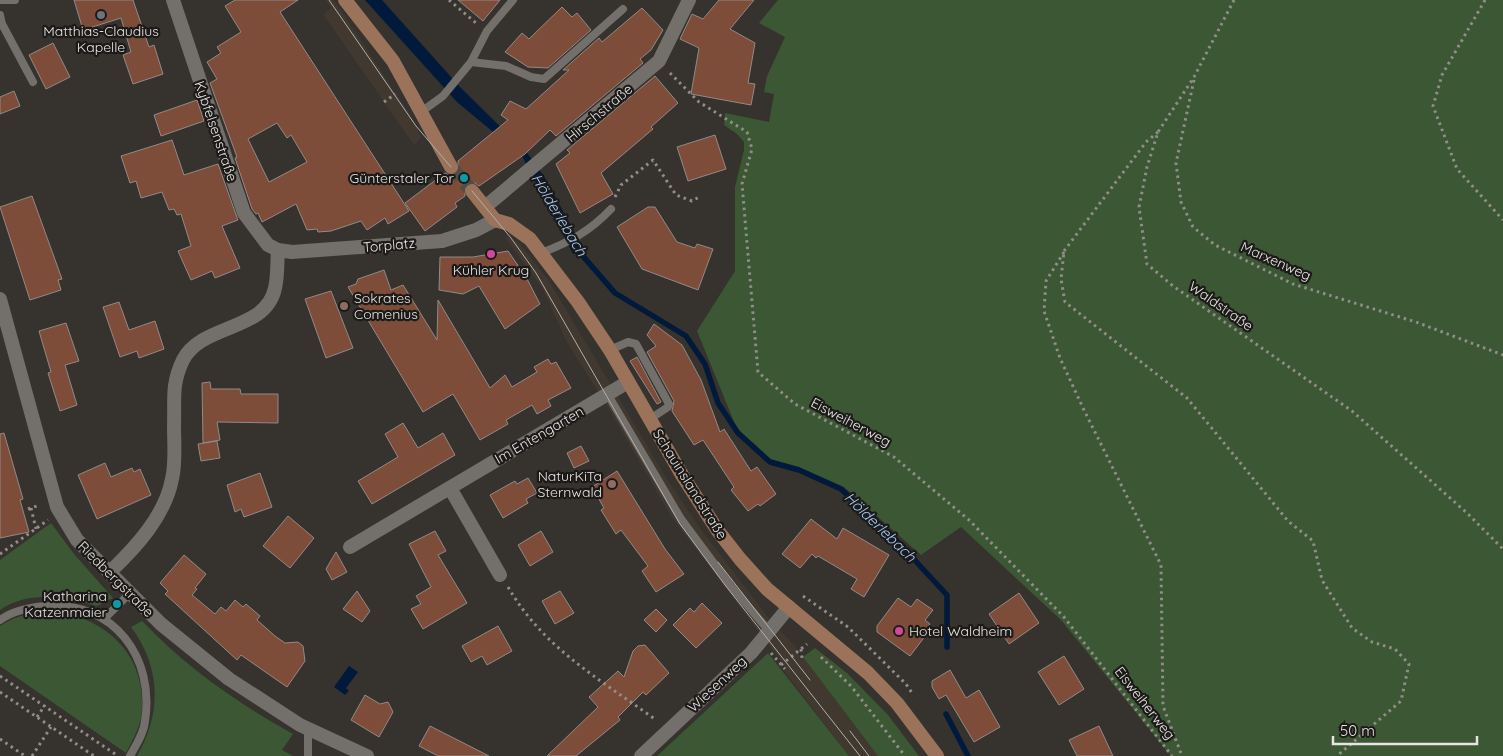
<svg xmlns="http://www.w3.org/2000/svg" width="1503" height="756" font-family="Quicksand,sans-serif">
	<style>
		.built { fill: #41392f }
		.green { fill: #3c5733 }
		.water { fill: #011a3b }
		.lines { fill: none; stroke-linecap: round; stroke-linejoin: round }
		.stream { stroke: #011a3b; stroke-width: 5.5 }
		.building { fill: #7d4d3a; stroke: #918a87; fill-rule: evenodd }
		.secondary-tunnel { stroke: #514d49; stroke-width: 14; stroke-dasharray: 14 7; stroke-linecap: butt }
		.path { stroke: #918e8a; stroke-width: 3; stroke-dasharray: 2.5 4; stroke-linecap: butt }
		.service { stroke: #736f6a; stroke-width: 8 }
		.minor { stroke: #736f6a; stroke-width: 14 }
		.secondary { stroke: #9b735a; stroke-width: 14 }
		.tram { stroke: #b2afac; stroke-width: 1 }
		.worship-dot { fill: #6b7280; stroke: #1c1a18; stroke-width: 2 }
		.culture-dot { fill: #0f9aa8; stroke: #1c1a18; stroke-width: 2 }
		.hotel-dot { fill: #d1479c; stroke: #1c1a18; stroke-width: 2 }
		.education-dot { fill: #8d6e63; stroke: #1c1a18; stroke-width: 2 }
		.labels { text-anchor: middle; stroke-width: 4.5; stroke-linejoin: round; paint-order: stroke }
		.poi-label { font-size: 14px; fill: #e7e4e1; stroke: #1c1a18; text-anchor: end }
		.street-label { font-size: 14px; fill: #e7e4e1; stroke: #1c1a18 }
		.water-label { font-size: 15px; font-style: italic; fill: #a3c9fb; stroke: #1c1a18 }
	</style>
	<rect width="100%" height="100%" fill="#36322e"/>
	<path class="built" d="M325,0H334L413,119L421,138L414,145L323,14L331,8Z
		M504,236L518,242L549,281L667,479L699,527L774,625L796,647L800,659L803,657L878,756H849L784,671L786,668L671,516L607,406L566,341L543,289Z"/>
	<path class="green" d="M778,0H1503V756H1171L1061,620L961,527L921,555L844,487L798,467L770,459L737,429L697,331L735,271V187L744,150V142L737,134L724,125L725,113L769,122L774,94L764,92L767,76L785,37L759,23Z
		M51,523L74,554L113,598L97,606C67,597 28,590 0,610V560Z
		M57,611C111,621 149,659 141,718C139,729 131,743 126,753L0,666V626C17,614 37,612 57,611Z
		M142,621C186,667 237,703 293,734L282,750L293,756H137C162,713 161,667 131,627Z
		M815,648L847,673L888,715L919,756H878L803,657Z
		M768,653L849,756H657Z"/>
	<path class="water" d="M365,0H382L460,87L528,154L545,178L583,248L573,254L522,156L457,102Z
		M349,666L358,672L346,688L349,691L345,695L334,687Z"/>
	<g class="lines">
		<path class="stream" d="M575,247L615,293L686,336L705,364L718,403L738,433L770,462L799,470L841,489L896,540L947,595V647
			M946,714L968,756"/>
	</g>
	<path class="building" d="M74,0H133L149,47L154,45L163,74L133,84L123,55L131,52L121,18L83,30Z
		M235,0H298L280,12L409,211L388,224L385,218L367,230L361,221L331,231L318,232L317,229L307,230L296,204L262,222L258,213L256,214L252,209L235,158L237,157L210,83L217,79L207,62L221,53L217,47L241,32L225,6ZM277,123L287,138L291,135L307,162L269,182L248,139Z
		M458,0H500L483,21Z
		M719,0H754L730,29L755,43L748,83L755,84L751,105L691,94L699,48L680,39L692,14L703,19Z
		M562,7L572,17L577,13L591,30L548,68L528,67L505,52L522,33L529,39Z
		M642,8L663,30L651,50L640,59L643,63L556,136L550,130L525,154L479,186L475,183L467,184L464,188L465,196L455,203L457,207L425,231L405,203L445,173L451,176L458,172V161L508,120L501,115L510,101L526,109L569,70H563L599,38L602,42Z
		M53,43L70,77L46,89L29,55Z
		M655,76L678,103L651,127L653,129L601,173L613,194L580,213L556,164L570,153L567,150Z
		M14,91L20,106L0,114V97Z
		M197,100L204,121L161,136L154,115Z
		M715,135L726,169L688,181L677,147Z
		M172,140L184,175L218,164L238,220L222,226L240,268L215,278L212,271L191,280L178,251L191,246L181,214L177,215L174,209L169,210L162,192L141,198L136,181L130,183L121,156Z
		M32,196L62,279L58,280L61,290L30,300L0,207Z
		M648,207H655L677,242L695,248L697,244L713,249L698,290L642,269L617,227Z
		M508,251L526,277L540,304L505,329L479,286L463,294L439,290L440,257H473Z
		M384,270L391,290L403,285L437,340L438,300L490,388L505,375L512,387L537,372L534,367L548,359L551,364L556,362L571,388L548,400L551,406L537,414L532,405L506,420L508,424L480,440L453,394L423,412L348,287L356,284L358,279Z
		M331,291L353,348L326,358L305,299Z
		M119,302L129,330L155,321L164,349L139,358L137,351L120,357L103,307Z
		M66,323L79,361L65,365L77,405L60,411L48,373L51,372L39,331Z
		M654,324L682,345L701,380L720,432L724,429L751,471L757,467L776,494L760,506L758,504L748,511L731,490L734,487L703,440L694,445L672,411L674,401L647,352L656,346L647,335Z
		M637,357L661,402L657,404L630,361Z
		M210,382L211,389H240L241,394H278V423L217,422L220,440L203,443L202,383Z
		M403,423L418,448L443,433L455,455L372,504L358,481L398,457L385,434Z
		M4,433L23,499L20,500L29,532L0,538V434Z
		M217,441L220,458L201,461L198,444Z
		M581,446L589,461L574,468L567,453Z
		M105,463L111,477L132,468L134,472L140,469L151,495L97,519L78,475Z
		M617,471L665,549L684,574L656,592L642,571L648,566L621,530L616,534L601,510L604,508L592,487Z
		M260,473L272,507L244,517L241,509L235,512L227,485Z
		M528,478L537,493L526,499L528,503L503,518L490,495L515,481L517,484Z
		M288,516L314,538L290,568L263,546Z
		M811,519L837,539L843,528L889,555L864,597L851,589L857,579L818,556L816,558L812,554L800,568L782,554Z
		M435,531L446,551L438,555L467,603L423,629L411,609L421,604L416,596L431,587L409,544Z
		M541,531L553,552L530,566L518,545Z
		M336,552L347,572L332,580L326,569Z
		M184,555L206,574L195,588L197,589L192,595L215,614L221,607L226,611L235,600L243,607L246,604L260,616L257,620L275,636L285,643L298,642L303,646L305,661L287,687L241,655L237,660L165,594L168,591L160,583Z
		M357,591L370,611L362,622L343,609Z
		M560,591L574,613L555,624L542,601Z
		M1019,593L1039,623L1009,644L989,614Z
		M898,598L911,607L917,599L933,610L925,620L930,624L923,633L926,635L910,656L877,632V626Z
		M702,603L722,623L696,648L673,625L690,608L694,612Z
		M656,609L667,620L656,632L644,620Z
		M498,626L512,651L487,665L482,656L471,662L462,646Z
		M645,645L669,673L646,695L643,692L618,717L620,720L576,756H547L598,707L589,697L618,671L624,677L633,651L638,646Z
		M1064,656L1084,689L1059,705L1038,672Z
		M950,670L966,698L979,690L1000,727L974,742L946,695L939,699L932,687V681Z
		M365,695L380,704L388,702L393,712L379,737L351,720Z
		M430,726L489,756H438L419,746Z
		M1099,726L1113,756H1077L1069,740Z"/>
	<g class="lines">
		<path class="secondary-tunnel" d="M451,167L472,191"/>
		<path class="path" d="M449,0L476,23
			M1234,0L1194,77L1158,132L1147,167L1139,207L1147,264L1173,286L1352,411L1467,513L1503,549
			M1485,0L1442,75L1433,106L1457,169L1503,220
			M670,73L699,102L747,132L752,149L742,184L758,372L795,404L894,457L969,520L1064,617L1172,756
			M1194,80L1176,163L1181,202L1193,227L1215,245L1293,284L1416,322L1503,355
			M384,102L395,94
			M1158,132L1146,142L1064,251L1061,279L1065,302L1187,398L1288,521L1313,541L1322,580L1352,628L1372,642L1395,649L1409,664L1401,701L1337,756
			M615,197L621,185L653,160L676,195L692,201L699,197
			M1064,252L1046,281L1044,311L1060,358L1083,408L1161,565L1163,706L1182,756
			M31,508L36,529
			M28,509L40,505
			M0,554L48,520
			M508,587C544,649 600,679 656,720
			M803,596L848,627L906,684L912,693
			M801,649L802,658
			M771,653L785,669
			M821,657L851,686L905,756
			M781,665L807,644
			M0,676L118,756
			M0,692L94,756
			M37,717L45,705
			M0,739L25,756
			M32,756L51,727"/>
		<path class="service" d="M0,0H15
			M0,15L2,24L33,82
			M471,62L487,31L513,0
			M421,112L443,96L471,62L506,66L531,77L544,79L623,9
			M541,253C570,242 590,231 611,209
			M610,350L628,342L636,344L669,404L668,407L650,419
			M608,395L681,519L730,585L769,631
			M104,619L129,594
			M0,620C14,610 30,607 47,606C114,601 155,658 145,721C144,733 136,745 130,756
			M308,729V756"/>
		<path class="minor" d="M173,0L244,213L268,245L278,250L292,252L442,241L476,230L495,220
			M485,207L659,61L689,0
			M0,299L57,507L77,540L161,624L229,679L300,725L367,756
			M450,488L500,575
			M350,547L628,382
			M110,572C136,547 165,516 172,479C176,463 174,443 174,426C175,399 171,385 183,360C202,323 266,332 275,288C278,276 277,262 278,250
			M641,756L751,653L789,607"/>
		<path class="secondary" d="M345,0L393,61L451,167
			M472,191L495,220L509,224L530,239L578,302L610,350L682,475L718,531L740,559L767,589L868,673L897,703L937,756"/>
		<path class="tram" d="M329,0L416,126L451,167
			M472,191L511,238L536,273L680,524L725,585L860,756
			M718,562L810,680
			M850,731L869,756"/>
	</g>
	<circle class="worship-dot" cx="101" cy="15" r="5"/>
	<g class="culture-dot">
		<circle cx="464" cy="178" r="5"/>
		<circle cx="117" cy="604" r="5"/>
	</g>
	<g class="hotel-dot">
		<circle cx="491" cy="254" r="5"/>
		<circle cx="899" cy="631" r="5"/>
	</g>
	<g class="education-dot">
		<circle cx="344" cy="306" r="5"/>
		<circle cx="612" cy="484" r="5"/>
	</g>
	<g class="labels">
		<g class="poi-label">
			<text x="101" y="36" text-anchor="middle">Matthias-Claudius<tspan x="101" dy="16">Kapelle</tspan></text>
			<text x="454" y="183">Günterstaler Tor</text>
			<text x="491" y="275" text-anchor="middle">Kühler Krug</text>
			<text x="354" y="303" text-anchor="start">Sokrates<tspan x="354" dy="16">Comenius</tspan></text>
			<text x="602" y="481">NaturKiTa<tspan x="602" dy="16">Sternwald</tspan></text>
			<text x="107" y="601">Katharina<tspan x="107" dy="16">Katzenmaier</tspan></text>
			<text x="909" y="636" text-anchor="start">Hotel Waldheim</text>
		</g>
		<g class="street-label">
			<text transform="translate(599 113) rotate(-40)" y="5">Hirschstraße</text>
			<text transform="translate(216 131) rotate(71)" y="5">Kybfelsenstraße</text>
			<text transform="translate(389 245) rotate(-5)" y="5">Torplatz</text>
			<text transform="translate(1276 261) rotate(24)" y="5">Marxenweg</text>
			<text transform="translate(1221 306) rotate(35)" y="5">Waldstraße</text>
			<text transform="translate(851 422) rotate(28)" y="5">Eisweiherweg</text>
			<text transform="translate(539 435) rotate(-30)" y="5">Im Entengarten</text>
			<text transform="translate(690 484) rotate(58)" y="5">Schauinslandstraße</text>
			<text transform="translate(116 579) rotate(45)" y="5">Riedbergstraße</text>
			<text transform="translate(717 684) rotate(-43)" y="5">Wiesenweg</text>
			<text transform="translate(1145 703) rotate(52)" y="5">Eisweiherweg</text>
		</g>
		<g class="water-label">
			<text transform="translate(559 215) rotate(59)" y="5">Hölderlebach</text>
			<text transform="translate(880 527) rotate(44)" y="5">Hölderlebach</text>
		</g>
	</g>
	<path d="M1333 736v8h144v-8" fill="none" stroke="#e7e4e1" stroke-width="2.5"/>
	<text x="1340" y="736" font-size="15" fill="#e7e4e1" stroke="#1c1a18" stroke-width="4" paint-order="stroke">50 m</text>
</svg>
